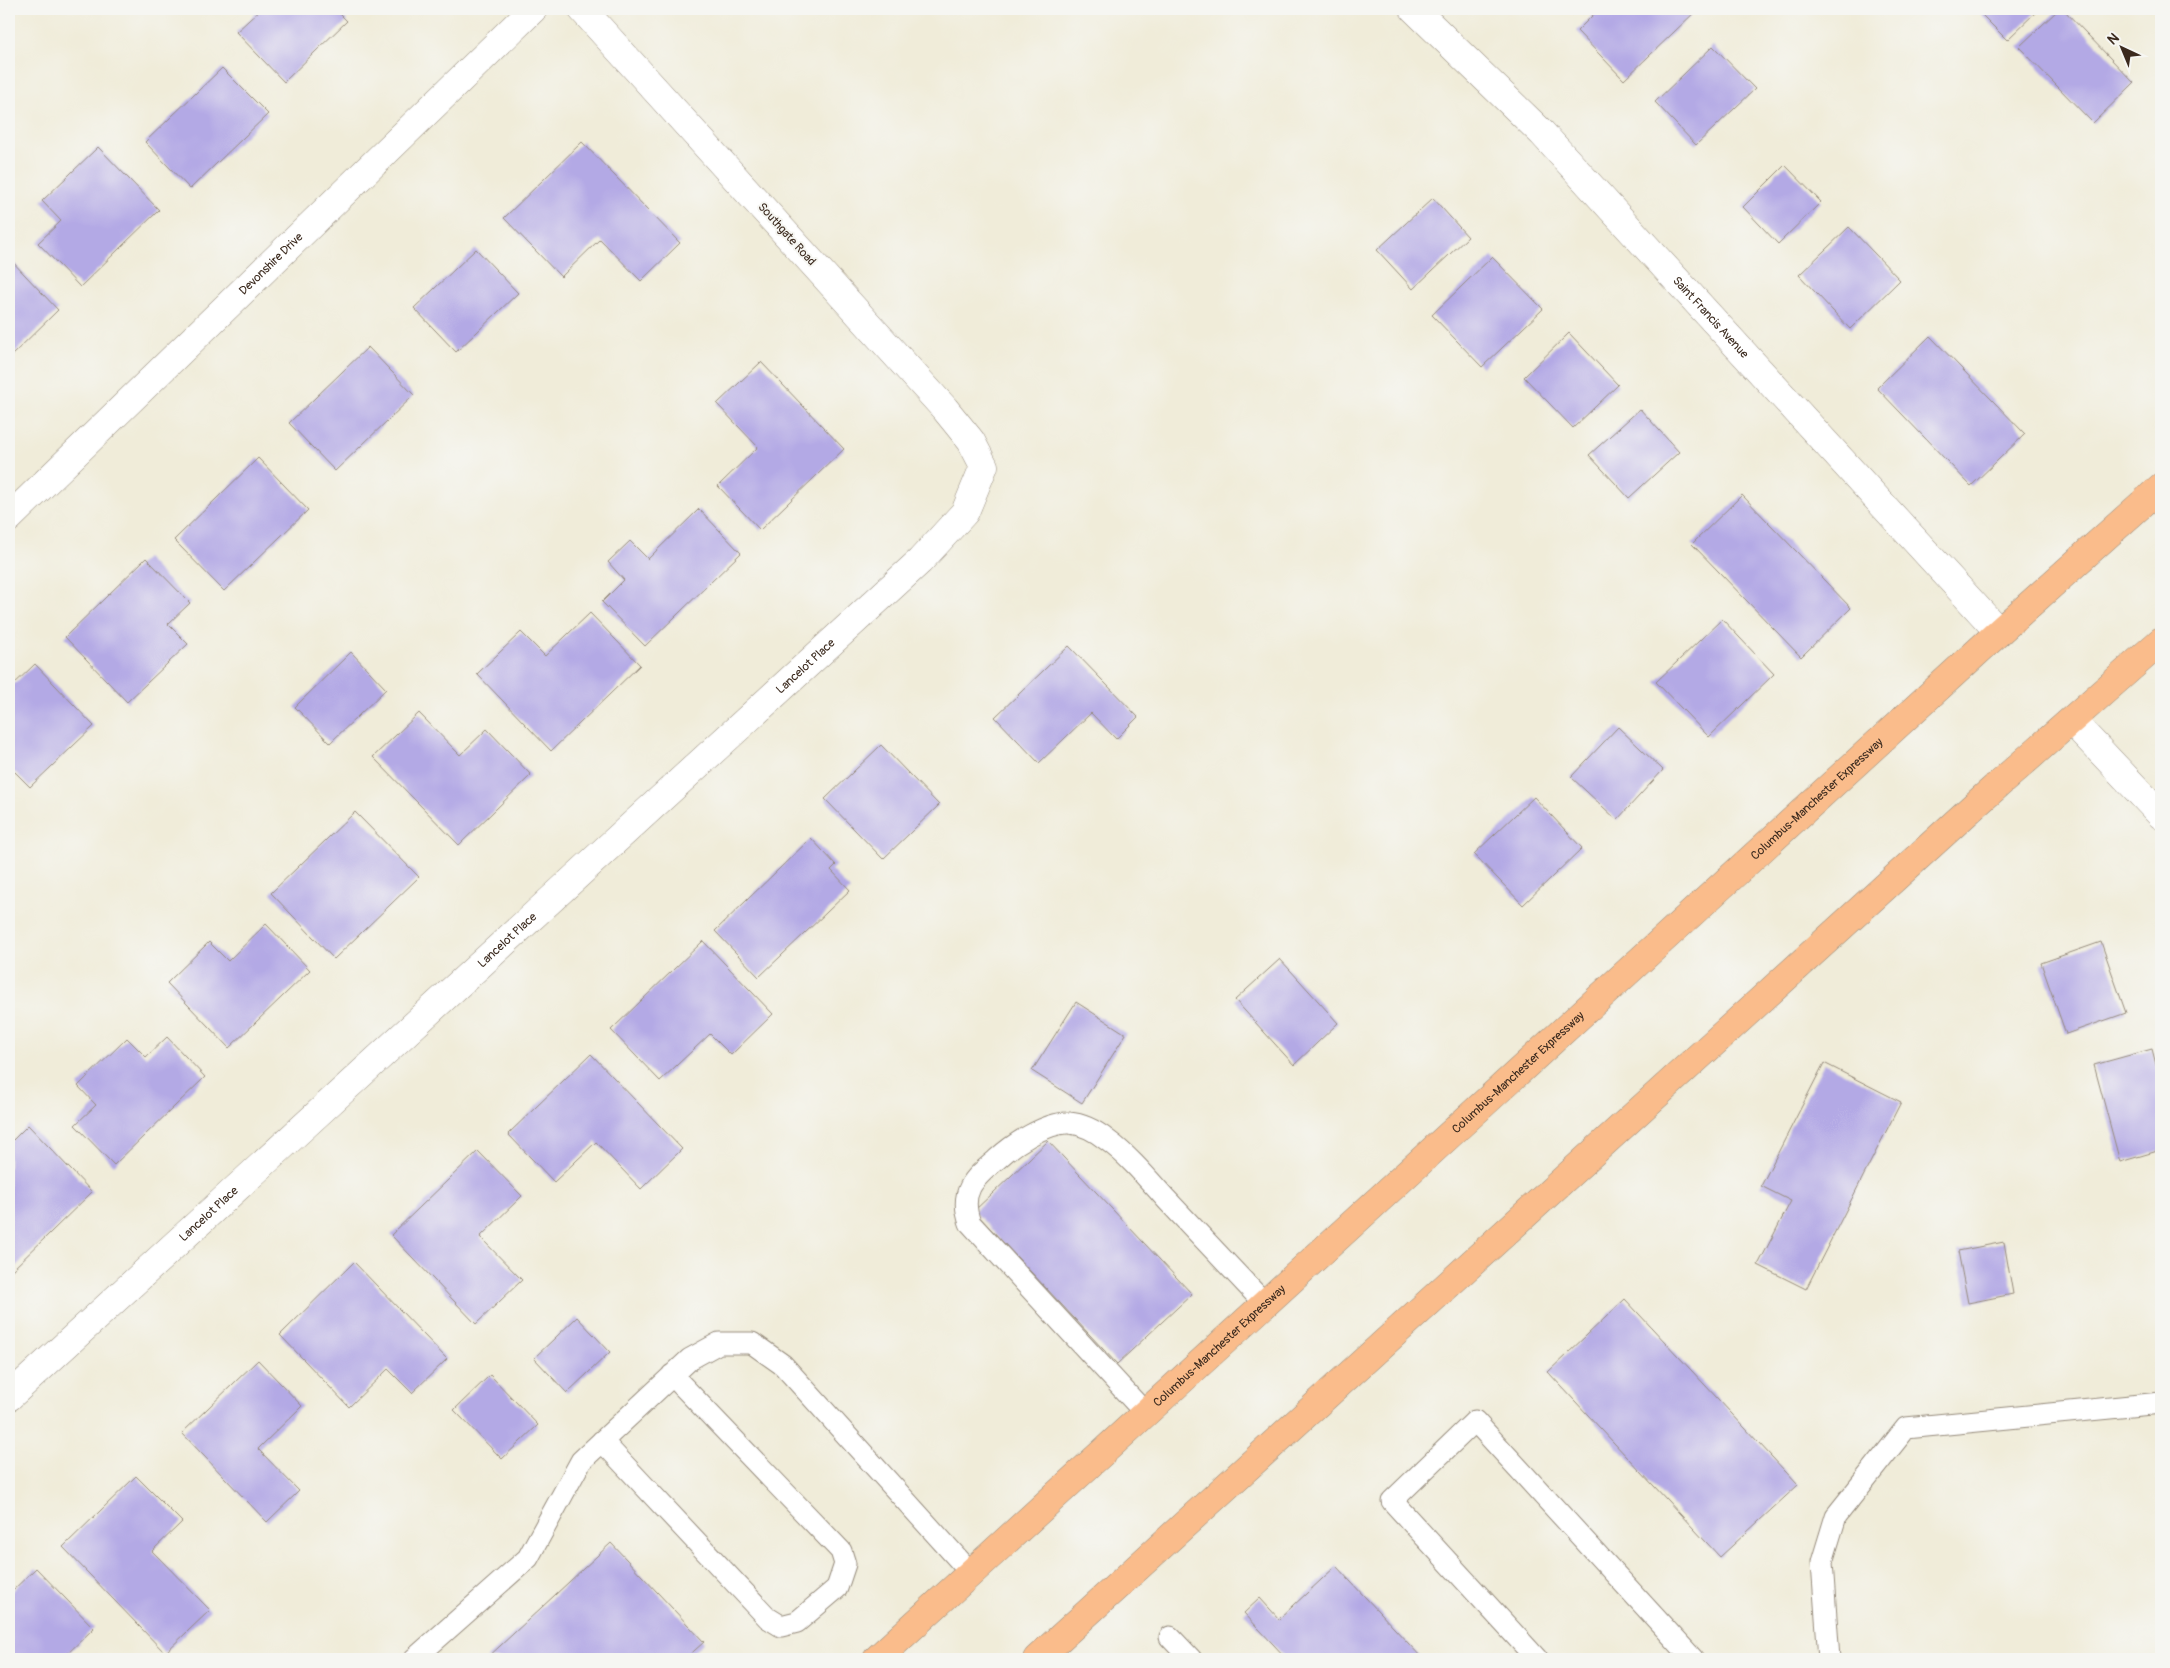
<svg xmlns="http://www.w3.org/2000/svg" width="2170" height="1668" font-family="Pangolin,sans-serif">
	<style>
		.building { fill: #b3a9e5 }
		.lines { fill: none; stroke-linecap: round; stroke-linejoin: round }
		.service-casing { stroke: #968b7c; stroke-width: 23 }
		.minor-casing { stroke: #968b7c; stroke-width: 29 }
		.primary-casing { stroke: #968b7c; stroke-width: 29 }
		.service { stroke: #fff; stroke-width: 21 }
		.minor { stroke: #fff; stroke-width: 28 }
		.primary { stroke: #fabc8b; stroke-width: 28 }
		.labels { text-anchor: middle; stroke-width: 4; stroke-linejoin: round; paint-order: stroke }
		.street-label { font-size: 12px; fill: #3b2a1e; stroke: #f6f6f2 }
	</style>
	<rect width="100%" height="100%" fill="#f6f6f2"/>
	<filter id="ink" filterUnits="userSpaceOnUse"><feTurbulence type="fractalNoise" baseFrequency=".02" numOctaves="2"/><feDisplacementMap in="SourceGraphic" scale="10" xChannelSelector="R" yChannelSelector="G"/><feConvolveMatrix kernelMatrix="1 2 1 2 8 2 1 2 1" color-interpolation-filters="sRGB"/></filter>
	<filter id="wash" filterUnits="userSpaceOnUse"><feTurbulence type="fractalNoise" baseFrequency=".0096" numOctaves="4" result="noise"/><feDisplacementMap in="SourceGraphic" scale="20" xChannelSelector="R" yChannelSelector="G"/><feGaussianBlur stdDeviation="1.12" result="paint"/><feColorMatrix in="noise" values="0 0 0 0 0 0 0 0 0 0 0 0 0 0 0 0 0 1.4 0 .05"/><feComposite in="paint" operator="in"/></filter>
	<g filter="url(#wash)">
		<rect width="100%" height="100%" fill="#f0ecd9"/>
		<g id="blocks">
			<path class="building" d="M261,9H335L347,21L284,82L236,32Z
				M1599,9H1698L1624,80L1577,31Z
				M1976,9H2039L2007,40Z
				M2059,9H2063L2134,83L2093,123L2019,47Z
				M1713,46L1755,89L1696,145L1655,102Z
				M222,68L268,114L190,189L145,142Z
				M582,142L680,243L641,281L600,239L561,277L504,218Z
				M98,147L159,210L80,287L38,243L61,221L42,201Z
				M1785,165L1821,202L1778,244L1743,207Z
				M1433,198L1468,237L1413,289L1377,250Z
				M1849,227L1900,280L1850,329L1799,275Z
				M476,249L518,293L456,352L414,308Z
				M1492,257L1543,309L1482,367L1432,315Z
				M9,258L58,310L9,358Z
				M1569,333L1618,385L1573,428L1524,377Z
				M1930,336L2025,434L1971,486L1877,388Z
				M368,347L414,395L335,471L289,423Z
				M761,362L844,449L760,530L718,486L758,447L717,404Z
				M1640,409L1679,452L1629,498L1589,455Z
				M258,458L308,510L224,591L174,540Z
				M1742,495L1851,608L1801,657L1692,544Z
				M699,509L741,553L645,646L602,602L624,580L608,562L630,541L648,559Z
				M146,558L190,603L168,624L188,644L127,702L65,637Z
				M590,613L640,665L551,751L477,674L521,632L545,656Z
				M1722,619L1774,674L1709,737L1656,682Z
				M1069,646L1138,717L1116,739L1091,713L1039,763L995,717Z
				M351,652L386,689L330,743L295,707Z
				M35,664L94,726L30,787L15,772L9,778V689Z
				M419,713L460,755L487,729L531,775L459,845L373,757Z
				M1618,727L1663,770L1617,820L1571,777Z
				M881,745L939,805L883,859L825,799Z
				M1534,797L1582,848L1523,905L1474,854Z
				M355,812L419,877L334,959L271,893Z
				M811,838L836,865L831,870L850,890L759,977L715,931Z
				M266,924L310,970L229,1048L167,983L209,942L228,961Z
				M703,941L773,1014L731,1055L710,1034L660,1081L611,1030Z
				M2101,942L2126,1013L2066,1034L2041,963Z
				M1280,959L1338,1023L1294,1065L1235,1000Z
				M1076,1002L1126,1034L1082,1103L1032,1071Z
				M167,1037L205,1077L114,1165L75,1125L96,1105L78,1086L127,1038L146,1057Z
				M2152,1049L2161,1084V1150L2120,1162L2094,1065Z
				M591,1054L682,1149L641,1189L596,1142L554,1182L508,1134Z
				M1824,1063L1901,1102L1806,1289L1758,1265L1791,1201L1761,1186Z
				M28,1125L92,1192L9,1273V1144Z
				M1048,1141L1192,1294L1117,1364L974,1211Z
				M478,1151L522,1196L480,1237L522,1280L476,1324L391,1235Z
				M2004,1242L2013,1294L1968,1303L1958,1251Z
				M354,1262L447,1359L412,1393L388,1369L349,1407L280,1335Z
				M1625,1299L1798,1485L1720,1557L1548,1372Z
				M577,1317L610,1352L567,1393L534,1358Z
				M258,1360L302,1406L258,1449L299,1491L267,1522L182,1433Z
				M490,1375L538,1425L502,1459L454,1410Z
				M136,1476L182,1522L152,1551L210,1610L165,1653L63,1547Z
				M611,1543L704,1642L685,1659H486Z
				M1336,1566L1423,1659H1287L1244,1613L1260,1598L1279,1619Z
				M36,1568L94,1628L62,1659H9V1594Z"/>
		</g>
	</g>
	<g filter="url(#ink)">
		<use href="#blocks" fill-opacity="0" stroke="#968b7c" stroke-width="1"/>
		<g class="lines">
			<g class="service-casing">
				<path id="service" d="M1146,1414L970,1223C959,1192 973,1179 996,1160C1012,1145 1046,1122 1069,1123C1083,1124 1097,1132 1107,1140C1129,1156 1148,1179 1166,1199C1199,1234 1232,1269 1265,1304
					M602,1441L768,1618L781,1626L797,1622L837,1588L845,1564L841,1551L672,1375
					M1170,1637L1191,1659
					M414,1659L528,1558L581,1461L690,1359L719,1343H752L783,1365L971,1573
					M1537,1659L1392,1501L1475,1421L1693,1659
					M1829,1659L1822,1562L1836,1516L1906,1428L2161,1403"/>
			</g>
			<g class="minor-casing">
				<g id="minor">
					<path id="s1" d="M1414,9L1542,133L1999,632"/>
					<path id="s2" d="M9,518L533,9"/>
					<path d="M2072,721L2161,815"/>
					<path id="s3" d="M9,1397L920,561L965,512L984,466L971,441L945,409L582,9"/>
				</g>
			</g>
			<g class="primary-casing">
				<g id="primary">
					<path id="s4" d="M877,1659L1999,632L2161,487"/>
					<path d="M1037,1659L1974,806L2161,641"/>
				</g>
			</g>
			<use href="#service" class="service"/>
			<use href="#minor" class="minor"/>
			<use href="#primary" class="primary"/>
		</g>
	</g>
	<g class="labels">
		<g class="street-label">
			<text transform="translate(787 234) rotate(48)" y="4">Southgate Road</text>
			<text dy="4" stroke="none"><textPath href="#s2" startOffset="365">Devonshire Drive</textPath></text>
			<text dy="4" stroke="none"><textPath href="#s1" startOffset="428">Saint Francis Avenue</textPath></text>
			<text dy="4" stroke="none"><textPath href="#s3" startOffset="1081">Lancelot Place</textPath></text>
			<text dy="4" stroke="none"><textPath href="#s4" startOffset="1274">Columbus-Manchester Expressway</textPath></text>
			<text dy="4" stroke="none"><textPath href="#s3" startOffset="676">Lancelot Place</textPath></text>
			<text dy="4" stroke="none"><textPath href="#s4" startOffset="869">Columbus-Manchester Expressway</textPath></text>
			<text dy="4" stroke="none"><textPath href="#s3" startOffset="271">Lancelot Place</textPath></text>
			<text dy="4" stroke="none"><textPath href="#s4" startOffset="464">Columbus-Manchester Expressway</textPath></text>
		</g>
	</g>
	<rect width="2170" height="1668" fill="none" stroke="#f6f6f2" stroke-width="30"/>
	<g transform="translate(2122 48) rotate(316)" stroke="#f6f6f2" stroke-width="4" paint-order="stroke">
	<path d="M0-4L9 19L0 12L-9 19Z" fill="#3b2a1e"/>
	<text y="-8" font-size="14" font-weight="bold" text-anchor="middle" fill="#3b2a1e">N</text>
	</g>
</svg>
